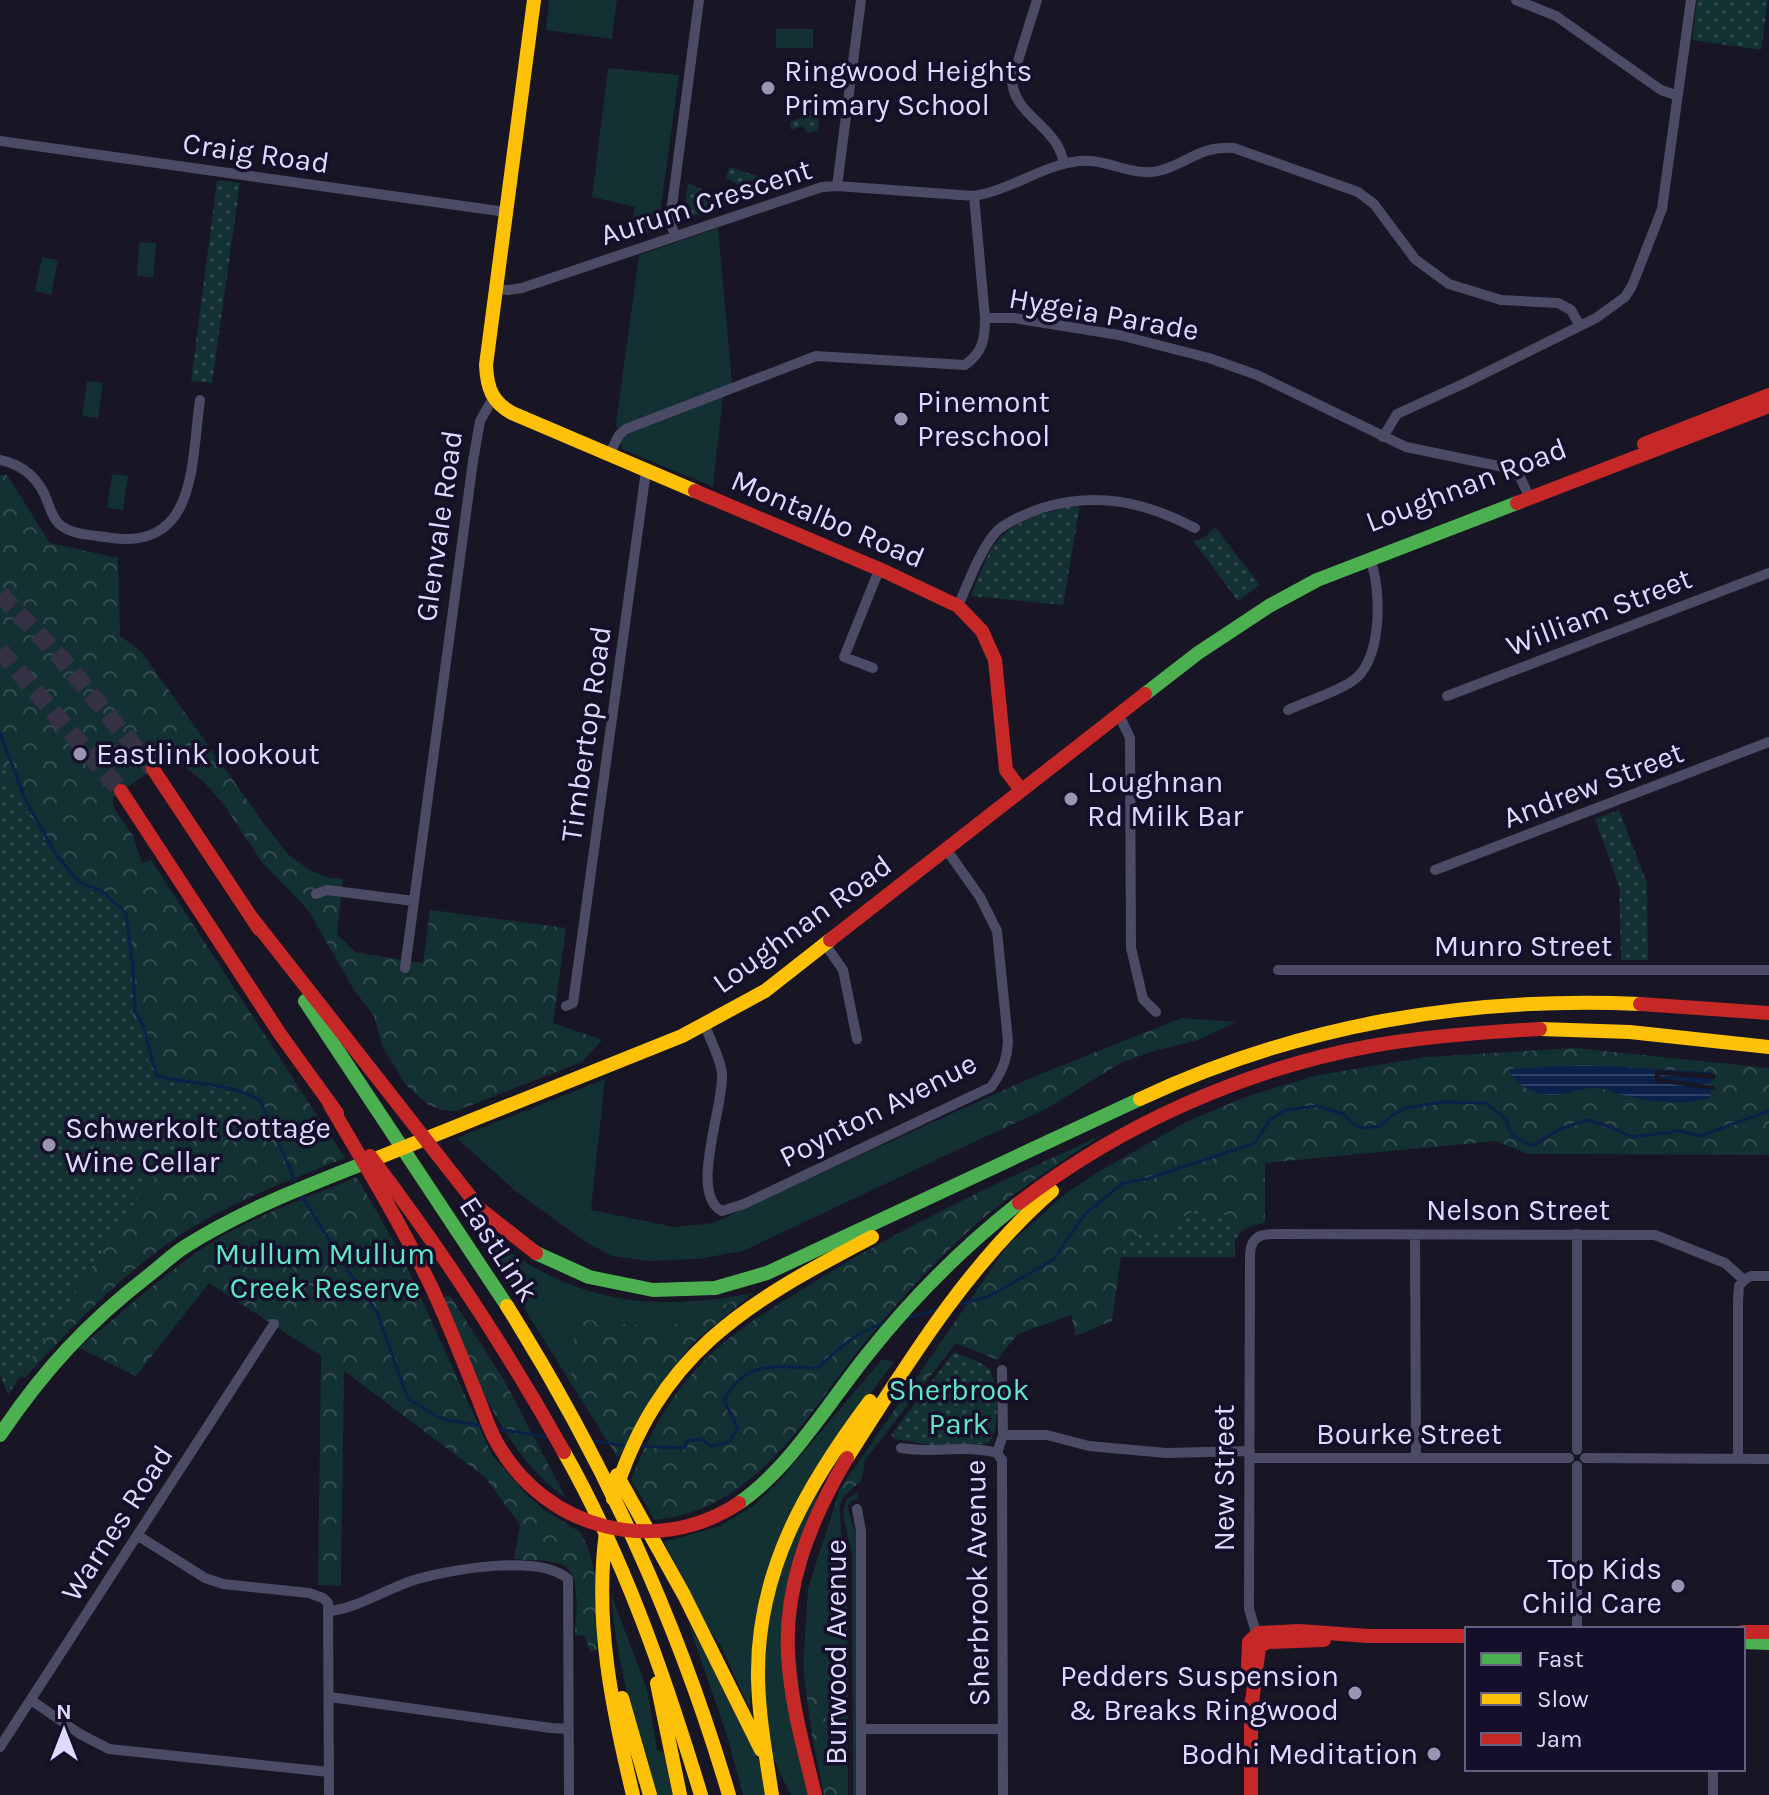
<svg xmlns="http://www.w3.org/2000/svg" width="1769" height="1795" font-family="Karla,sans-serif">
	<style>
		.grass { fill: #133032 }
		.forest { fill: url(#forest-crowns) }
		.park { fill: url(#park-dots) }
		.water { fill: url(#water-rules) }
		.pier { fill: #181524 }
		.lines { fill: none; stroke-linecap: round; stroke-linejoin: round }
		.stream { stroke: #0c214a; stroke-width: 3 }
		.highway-tunnel { stroke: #363245; stroke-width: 18; stroke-dasharray: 18 9; stroke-linecap: butt }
		.street { stroke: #4c4b65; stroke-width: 10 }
		.fast { stroke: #4caf50; stroke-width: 14 }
		.slow { stroke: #ffc107; stroke-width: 14 }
		.jam { stroke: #c62828; stroke-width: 14 }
		.poi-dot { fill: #9994b2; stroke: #150f2a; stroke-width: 3 }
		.labels { text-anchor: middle; stroke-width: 7; stroke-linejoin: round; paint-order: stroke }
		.poi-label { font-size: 30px; fill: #ded9ff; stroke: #150f2a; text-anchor: start }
		.street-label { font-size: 30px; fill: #ded9ff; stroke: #150f2a }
		.park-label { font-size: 30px; fill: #5fe5c7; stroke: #150f2a }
	</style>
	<defs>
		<pattern id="forest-crowns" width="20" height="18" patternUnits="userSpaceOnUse" patternTransform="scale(2)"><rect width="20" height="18" fill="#133032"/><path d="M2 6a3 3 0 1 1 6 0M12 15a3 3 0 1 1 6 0" fill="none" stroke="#354d51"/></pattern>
		<pattern id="park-dots" width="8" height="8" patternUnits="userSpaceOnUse" patternTransform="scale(2)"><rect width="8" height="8" fill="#133032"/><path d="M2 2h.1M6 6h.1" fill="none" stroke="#354d51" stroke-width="1.8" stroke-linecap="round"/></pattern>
		<pattern id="water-rules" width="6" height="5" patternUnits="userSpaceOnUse" patternTransform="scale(2)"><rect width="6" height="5" fill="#0c214a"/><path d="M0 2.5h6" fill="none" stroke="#2f4165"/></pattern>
	</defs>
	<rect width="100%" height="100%" fill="#181524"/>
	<path class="grass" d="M549,0H617L612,39L546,30Z
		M776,29H813V48H776Z
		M608,68L679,75L658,229L628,240L635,207L592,197Z
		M718,228L732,382L723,397L713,487L622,449L616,423L639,255Z
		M139,242L156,243L153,278L137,276Z
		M42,257L58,260L51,295L35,291Z
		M87,381L103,383L98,418L82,416Z
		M112,474L128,476L123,510L107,508Z
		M605,1079L591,1210L675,1227L713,1223L968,1106L987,1136L743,1251L699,1259L648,1261L612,1256L584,1241L514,1190L457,1138Z
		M475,1229C494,1241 513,1255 532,1266C606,1308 672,1308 753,1293L666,1328L588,1320L575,1325L570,1382Z
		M882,1359L894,1362L818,1464L752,1649L750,1710L721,1646L708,1628L664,1542L720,1526L754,1505L780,1480Z
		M821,1486L789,1580L809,1795H791C785,1783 777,1769 773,1756C755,1692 763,1601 791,1540C800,1522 811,1504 821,1486Z
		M858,1492V1499L851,1501L847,1507L856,1534V1795H853L852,1555L843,1515L846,1500Z
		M835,1505L840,1506L841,1534L847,1557L848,1785L837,1765V1738L828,1725L803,1668L808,1588Z
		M611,1594L647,1689L657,1750L664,1752L673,1795H654C636,1729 616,1663 611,1594Z
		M688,1622C712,1667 762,1747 768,1795H743L728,1739Z"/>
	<path class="forest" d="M0,475H7L50,543L118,558L120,636L141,651L265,825L289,855L308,869L326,877L343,879L337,934L355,952L423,963L430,910L566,928L553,1023L602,1040L582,1062L456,1111L442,1110L427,1104L406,1085L383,1048L374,1016L354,990L308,910L261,861L224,805L203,781L185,767L162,763L113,797L114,808L133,836L142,863L151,860L345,1158C298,1177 249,1195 205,1220C136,1259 78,1320 25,1378L20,1376L131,1206L0,787Z
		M1182,1018L1236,1022L1198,1040L1150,1052L1119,1064L1046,1109L987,1136L968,1106L1040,1074Z
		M1575,1048L1769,1068V1155L1528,1154L1496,1141L1265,1163V1223L1253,1225L1241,1232L1227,1215H1204L1195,1210L1164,1230L1127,1238L1121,1257L1112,1321L1076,1336L1071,1315L1018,1334L997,1360L956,1343L865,1460L861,1481L843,1497L840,1506L835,1505L840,1489L1007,1246L1065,1194L1098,1172L1186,1122L1248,1096L1314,1076L1426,1057Z
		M1102,1135C1056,1166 1005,1196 964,1235C930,1266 899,1301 869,1337C808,1412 760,1509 655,1520L631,1480C648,1437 670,1395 703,1362C735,1329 773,1308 811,1284C903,1226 1004,1180 1102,1135Z
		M357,1177L403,1258L492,1455L525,1493L544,1510L580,1532C601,1566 596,1611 597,1649L590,1652L585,1636L575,1635C575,1616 584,1572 560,1564C547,1559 528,1561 514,1559L520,1525L485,1477L344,1371L341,1586L318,1585L321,1356L209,1283L136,1376L79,1348C119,1315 157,1280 200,1250C247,1218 304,1199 357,1177Z
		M753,1293L691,1345L618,1458L570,1382L575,1325L588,1320L666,1328Z
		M447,1296L451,1297L504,1380L566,1498C500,1452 474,1369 442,1298Z
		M803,1668L828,1725L837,1738V1764L848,1785V1795H824L812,1736Z"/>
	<path class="park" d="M1697,0H1768L1761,50L1692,40Z
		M814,109L819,117L818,131L808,133L802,126L791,130L790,122L800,118L802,112Z
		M729,167L765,178L760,185L742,190L737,184L726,178Z
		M217,180L240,183L212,383L191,381Z
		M688,183L732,204L687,218L684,213Z
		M1080,505L1063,605L971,596C978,579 984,559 995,544C1012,519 1052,509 1080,505Z
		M1215,527L1260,585L1238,601L1194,542L1205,537Z
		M0,744L3,765L9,780C28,810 42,843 63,871C79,891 113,896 125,920C132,933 127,949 128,963C129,973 133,983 134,993C134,1009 126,1014 142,1025C147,1041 144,1058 154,1073C164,1087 192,1083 207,1086C225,1090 245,1096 260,1106L194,1138L142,1190L8,1395L0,1374Z
		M1619,810L1647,883L1648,960H1621L1619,886L1595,819Z
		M1195,1210L1204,1215H1227L1241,1232L1235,1240V1257H1121L1127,1238L1164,1230Z
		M954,1352C964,1357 982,1361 989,1369C999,1383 1000,1432 988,1444L931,1445L895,1439L891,1435Z"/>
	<path class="water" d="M1584,1065L1712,1072L1710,1098C1682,1106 1651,1102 1623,1095C1615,1093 1607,1089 1599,1088C1580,1087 1561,1098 1543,1094C1528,1091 1514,1083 1509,1069Z"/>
	<path class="pier" d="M1655,1070L1716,1074L1715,1079L1660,1075L1659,1078L1715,1086V1090L1655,1082Z"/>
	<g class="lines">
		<path class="stream" d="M0,733L26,801L57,856L79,882L102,891L126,913L133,968L135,1012L143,1025L157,1076C193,1085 226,1082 260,1100L297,1185
			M302,1196L349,1272L377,1312L408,1399L442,1419L483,1426
			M960,1304L988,1297L1053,1260L1085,1214L1123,1183L1147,1179L1255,1143L1269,1121L1285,1110L1317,1106L1343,1114L1355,1125L1365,1128L1381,1126L1391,1116L1406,1108L1443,1102L1487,1103L1507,1121C1509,1137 1520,1140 1533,1146L1558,1130L1586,1120L1611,1127L1632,1137L1680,1131L1700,1136L1769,1111
			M906,1318L937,1310
			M499,1429L546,1437
			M594,1441L626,1446
			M637,1446L685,1448L687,1441L702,1439L711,1446L729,1442L738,1428L724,1400C745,1359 777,1367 818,1368C836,1351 858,1330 883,1324"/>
		<path class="highway-tunnel" d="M0,594L61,658L153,769
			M0,650L121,791"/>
		<path class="street" d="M1037,0L1012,80C1013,107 1038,119 1053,139C1059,146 1062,155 1064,163
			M1516,0L1556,16L1661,90L1678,96
			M0,141L506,212
			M837,186L861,0
			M974,196L985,318
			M675,236L670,221L699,0
			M495,289L508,290L522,288L822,187L837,186L974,196C1011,190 1043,165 1079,161C1106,158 1132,177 1158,171C1188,164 1197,146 1234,148L1358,192L1374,204L1415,259L1449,284L1501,300L1558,303L1571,310L1580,326
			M1383,437L1397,414L1465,383L1596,318L1625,297L1632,286L1662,209L1691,0
			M609,455L619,435L626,429L816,356L965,365C983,352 985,339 985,318H1014L1119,335L1209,358L1257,375L1406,447L1508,468L1520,477L1526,490
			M0,460C24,465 40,480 48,503C51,511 53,518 59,524C73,536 95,535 112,538C198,549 191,461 200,400
			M958,606C968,584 981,547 998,530C1010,520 1028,513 1042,508C1097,491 1145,502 1195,528
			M873,668L844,657L879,570
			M1447,696L1769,573
			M1288,710C1307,701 1334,693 1351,682C1383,662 1382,590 1370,559
			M1118,713L1130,738L1131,948L1143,999L1156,1012
			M1435,870L1769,742
			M316,894L327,890L414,901
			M825,944L843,970L857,1039
			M405,968L473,461L480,421L492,400
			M1278,970H1769
			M566,1006L573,1003L646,471
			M705,1025C710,1040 720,1057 722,1073C725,1104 688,1194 722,1211L744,1204L991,1087C1002,1072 1007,1060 1008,1041L997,931L980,897L946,849
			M1577,1234V1450
			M1415,1235L1416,1458
			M1744,1280L1751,1276H1769
			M1002,1370L1003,1435L997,1453L1002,1460L1003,1795
			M1003,1435H1047L1089,1446L1166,1453L1250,1451
			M901,1448C932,1454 967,1444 997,1453
			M1250,1458H1569
			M1585,1458L1769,1459
			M1738,1459V1301L1739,1286L1744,1280
			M857,1509L861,1531V1795
			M137,1535L205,1578L223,1584L309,1593L323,1598L328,1603L329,1795
			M330,1611C357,1608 385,1590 411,1581C446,1570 539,1553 568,1579L569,1795
			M1577,1629V1466
			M1259,1633L1255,1629L1249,1609L1250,1254C1251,1236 1261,1234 1277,1234L1655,1235L1725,1263L1744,1280
			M330,1697L551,1728L569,1729
			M31,1700L80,1734L109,1749L329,1772
			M861,1729H1003
			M0,1747L274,1324
			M1713,1769V1795"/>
		<path class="fast" d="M1145,694L1198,653L1269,606L1317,580L1517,503
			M305,1001L507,1306
			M536,1253L589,1277L653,1290L715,1288L767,1273L1140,1099
			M0,1435C43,1371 87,1323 148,1276C161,1266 173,1254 186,1246C246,1208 314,1183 380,1157
			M739,1503C790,1468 829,1402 867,1355C912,1298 962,1248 1019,1203
			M1743,1642L1769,1643"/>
		<path class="slow" d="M534,0L486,365C487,388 492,402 512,413L695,491
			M1540,1029L1630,1032L1769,1047
			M1140,1099C1297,1025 1468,996 1640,1004
			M380,1157L682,1036L765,991L830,940
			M507,1306C604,1461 677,1619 729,1795
			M564,1452C625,1560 665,1677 701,1795
			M847,1458C907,1364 967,1265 1052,1191
			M617,1475L684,1595L761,1750
			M613,1499C658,1353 744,1304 872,1237
			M606,1532C594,1622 612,1708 633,1795
			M657,1683L680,1795
			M622,1698L650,1795
			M772,1795C766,1757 759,1718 758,1679C756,1571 807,1485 870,1401"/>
		<path class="jam" d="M1644,444L1769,395
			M695,491L886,572L958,606L982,631L995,660L1006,770L1021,790
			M1517,503L1769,406
			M153,769L259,929
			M121,791L280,1034L337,1113
			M252,918L480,1209L536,1253
			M830,940L1145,694
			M1640,1004L1769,1013
			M330,1105C365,1165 401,1224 431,1286C448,1322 463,1361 478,1398C484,1413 489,1429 497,1443C546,1530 656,1558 739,1503
			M370,1156C442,1251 506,1348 564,1452
			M1019,1203C1120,1125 1245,1069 1371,1046C1427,1036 1484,1032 1540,1029
			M1743,1632H1769
			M1259,1633L1299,1631L1368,1636H1467
			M1248,1667L1249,1642L1259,1633
			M1251,1703V1795
			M1251,1710L1259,1647L1268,1642L1324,1640
			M815,1795C805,1753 793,1711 789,1668C781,1592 809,1522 847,1458"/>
	</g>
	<g class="poi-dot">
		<circle cx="768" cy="88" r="8"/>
		<circle cx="901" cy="419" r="8"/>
		<circle cx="80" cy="754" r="8"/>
		<circle cx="1071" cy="799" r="8"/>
		<circle cx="49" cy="1145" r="8"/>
		<circle cx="1678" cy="1586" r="8"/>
		<circle cx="1355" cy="1693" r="8"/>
		<circle cx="1434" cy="1754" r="8"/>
	</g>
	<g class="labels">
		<g class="poi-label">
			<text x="784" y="81">Ringwood Heights<tspan x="784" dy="34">Primary School</tspan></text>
			<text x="917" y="412">Pinemont<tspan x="917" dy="34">Preschool</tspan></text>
			<text x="96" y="764">Eastlink lookout</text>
			<text x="1087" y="792">Loughnan<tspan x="1087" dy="34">Rd Milk Bar</tspan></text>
			<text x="65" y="1138">Schwerkolt Cottage<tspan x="65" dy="34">Wine Cellar</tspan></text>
			<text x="1662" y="1579" text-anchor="end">Top Kids<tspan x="1662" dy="34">Child Care</tspan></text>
			<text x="1339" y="1686" text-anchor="end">Pedders Suspension<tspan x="1339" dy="34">&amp; Breaks Ringwood</tspan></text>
			<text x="1418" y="1764" text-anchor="end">Bodhi Meditation</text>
		</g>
		<g class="street-label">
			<text transform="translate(256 153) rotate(8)" y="10">Craig Road</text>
			<text transform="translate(706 202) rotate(-18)" y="10">Aurum Crescent</text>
			<text transform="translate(1104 314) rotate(10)" y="10">Hygeia Parade</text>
			<text transform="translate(1466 485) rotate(-21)" y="10">Loughnan Road</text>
			<text transform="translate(828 519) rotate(23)" y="10">Montalbo Road</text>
			<text transform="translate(439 526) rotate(-82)" y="10">Glenvale Road</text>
			<text transform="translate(1599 612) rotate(-21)" y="10">William Street</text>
			<text transform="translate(586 734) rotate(-82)" y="10">Timbertop Road</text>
			<text transform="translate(1593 785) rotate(-21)" y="10">Andrew Street</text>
			<text transform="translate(802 924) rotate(-36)" y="10">Loughnan Road</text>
			<text x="1523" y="956">Munro Street</text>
			<text transform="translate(878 1110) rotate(-27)" y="10">Poynton Avenue</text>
			<text x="1518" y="1220">Nelson Street</text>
			<text transform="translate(499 1249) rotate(57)" y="10">EastLink</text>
			<text x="1409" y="1444">Bourke Street</text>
			<text transform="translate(1224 1478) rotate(-90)" y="10">New Street</text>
			<text transform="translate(117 1523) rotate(-57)" y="10">Warnes Road</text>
			<text transform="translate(977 1583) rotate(-91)" y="10">Sherbrook Avenue</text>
			<text transform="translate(836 1652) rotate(-90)" y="10">Burwood Avenue</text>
		</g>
		<g class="park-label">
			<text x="325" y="1264">Mullum Mullum<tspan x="325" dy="34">Creek Reserve</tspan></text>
			<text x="959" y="1400">Sherbrook<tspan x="959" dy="34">Park</tspan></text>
		</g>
	</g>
	<rect x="1465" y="1627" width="280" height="144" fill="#150f2a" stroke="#65607f" stroke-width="2"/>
	<rect x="1481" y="1653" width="40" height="12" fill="#4caf50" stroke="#65607f" stroke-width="2"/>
	<text x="1537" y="1667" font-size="24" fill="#ded9ff">Fast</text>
	<rect x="1481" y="1693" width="40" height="12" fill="#ffc107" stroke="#65607f" stroke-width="2"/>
	<text x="1537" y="1707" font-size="24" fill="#ded9ff">Slow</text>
	<rect x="1481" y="1733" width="40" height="12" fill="#c62828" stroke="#65607f" stroke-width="2"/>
	<text x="1537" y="1747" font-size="24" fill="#ded9ff">Jam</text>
	<g transform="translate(64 1731)" stroke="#150f2a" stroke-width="6" paint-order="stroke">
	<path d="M0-6L14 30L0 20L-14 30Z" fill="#ded9ff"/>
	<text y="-12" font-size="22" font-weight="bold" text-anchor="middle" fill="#ded9ff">N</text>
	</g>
</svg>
